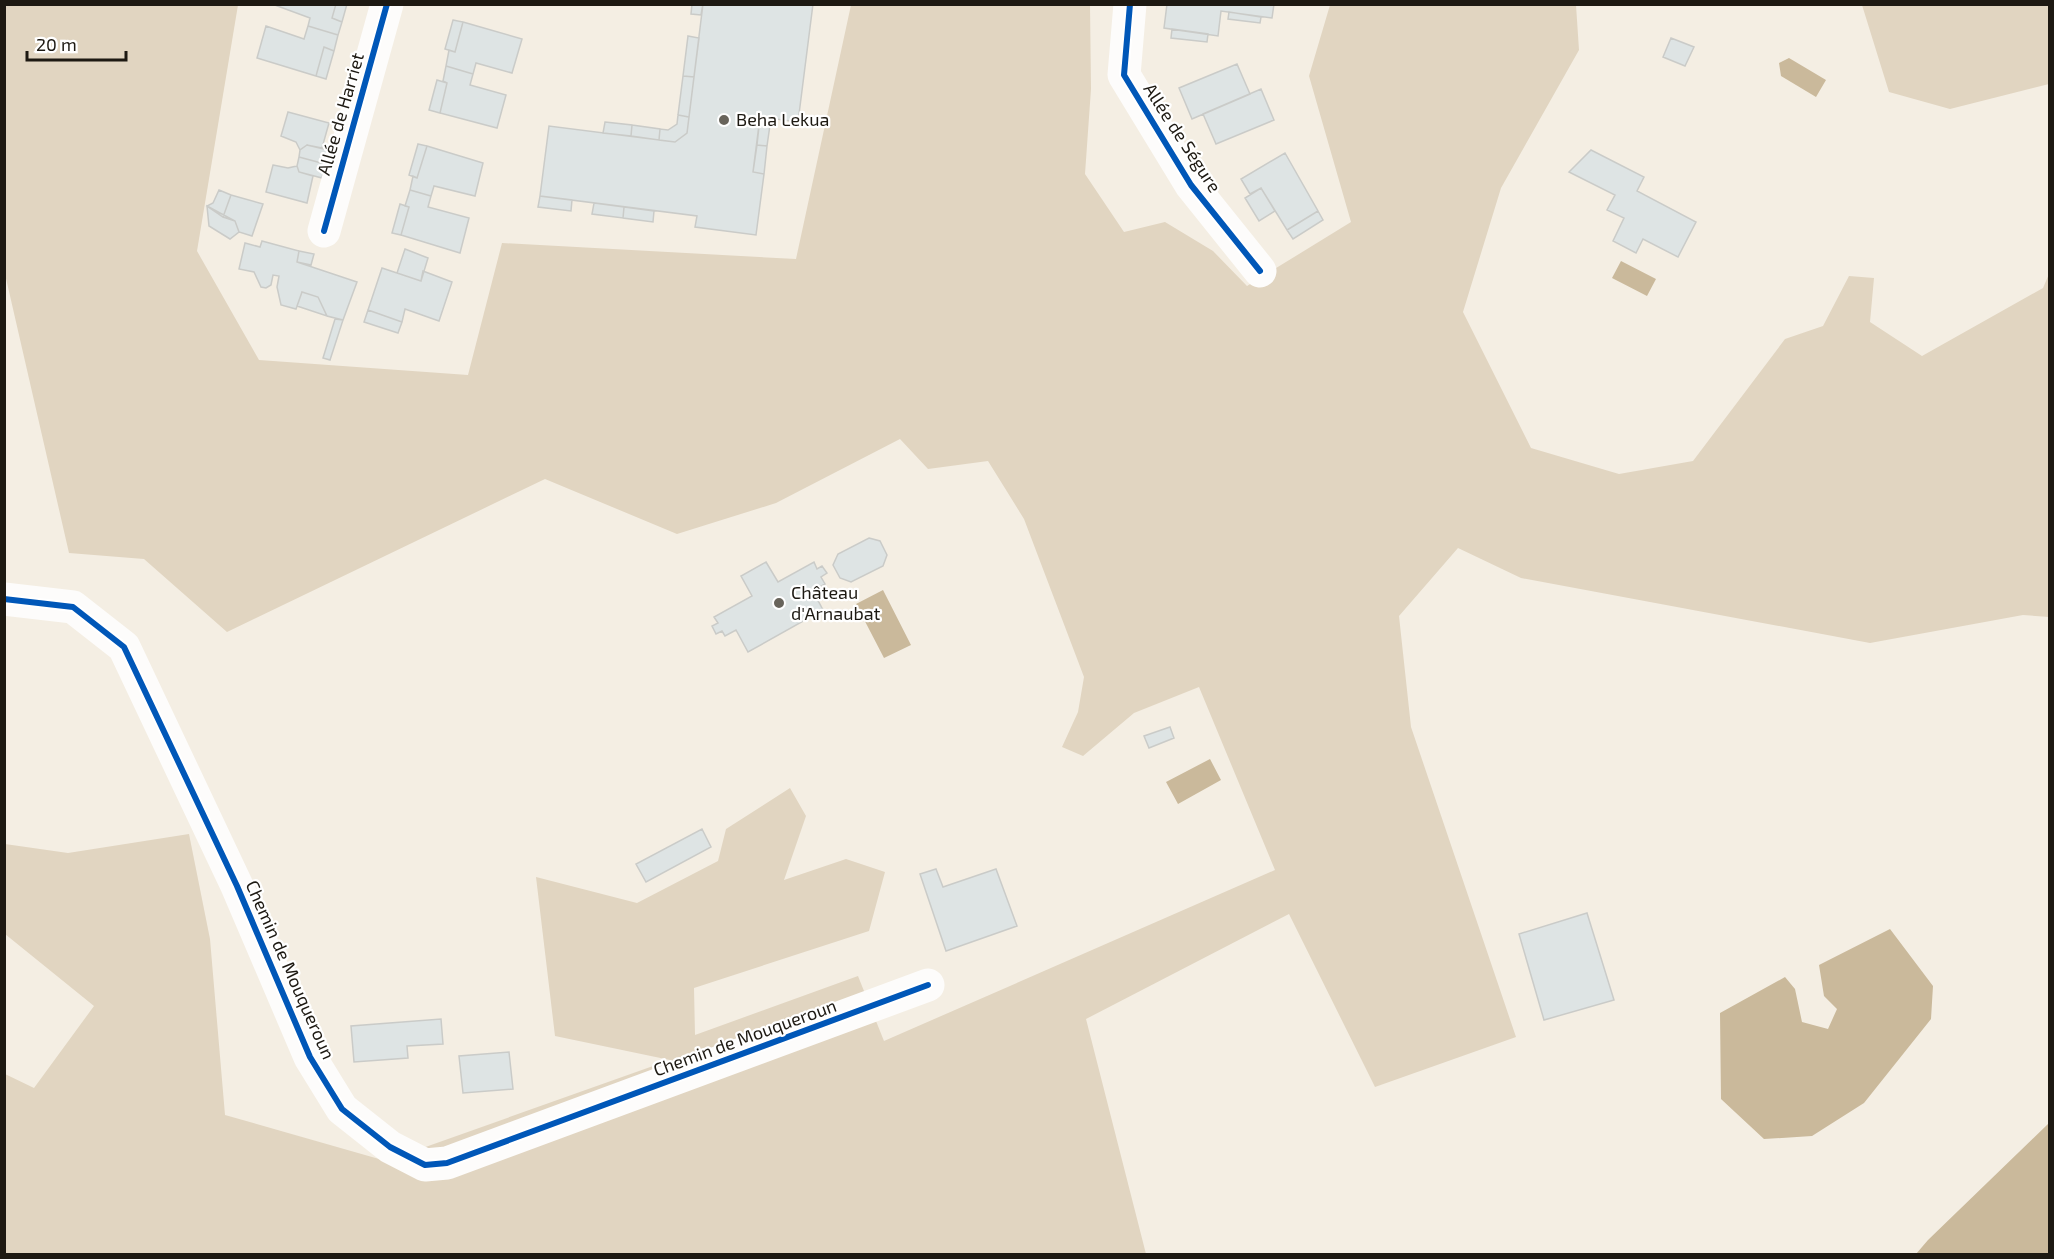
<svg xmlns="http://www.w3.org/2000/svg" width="2054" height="1259" font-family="'Exo 2',sans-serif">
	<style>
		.green { fill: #e1d5c1 }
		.water { fill: #cab99b }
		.building { fill: #dee4e4; stroke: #cacbc8; stroke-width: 1.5 }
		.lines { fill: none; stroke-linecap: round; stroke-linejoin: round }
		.street { stroke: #fdfcfb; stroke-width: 33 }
		.cycleway-casing { stroke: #fff; stroke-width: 10 }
		.cycleway { stroke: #0057b8; stroke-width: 6 }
		.poi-dot { fill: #68645b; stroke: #fff; stroke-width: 2 }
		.labels { text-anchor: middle; stroke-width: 4.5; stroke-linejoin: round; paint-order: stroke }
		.street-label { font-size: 18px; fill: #1d1912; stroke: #fff }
		.poi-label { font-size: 18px; fill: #1d1912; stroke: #fff; text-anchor: start }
	</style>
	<rect width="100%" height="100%" fill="#f4eee3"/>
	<path class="green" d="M4,5H238L197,251L259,360L468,375L502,243L796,259L851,5H1090L1091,89L1085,174L1124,232L1165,222L1213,251L1247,286L1351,222L1309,76L1330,5H1576L1579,50L1501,188L1463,312L1531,448L1619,474L1693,461L1785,339L1823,326L1849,276L1874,278L1870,322L1922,356L2043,288L2049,274V617L2023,615L1870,643L1521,578L1458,548L1399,616L1411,727L1516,1037L1375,1087L1289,914L1086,1019L1146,1254H5V1074L34,1088L94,1006L5,934V844L68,853L189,834L210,939L225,1115L386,1161L670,1060L555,1036L536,877L637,903L718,861L726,829L790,788L806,816L784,880L846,859L885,872L869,931L694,988L695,1035L858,976L884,1041L1275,870L1199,687L1134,713L1083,756L1062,747L1078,712L1084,677L1024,519L988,461L928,469L900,439L776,503L677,534L545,479L227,632L144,559L69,553L5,274Z
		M1862,5H2049V84L1950,109L1889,92Z"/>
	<path class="water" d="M1789,58L1826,80L1816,97L1781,76L1779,63Z
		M1621,261L1656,279L1647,296L1612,278Z
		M883,590L911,645L884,658L856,604Z
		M1210,759L1221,780L1178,804L1166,782Z
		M1890,929L1933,986L1931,1019L1864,1103L1812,1136L1764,1139L1721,1099L1720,1013L1785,977L1795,989L1802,1022L1828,1029L1837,1009L1824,996L1819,965Z
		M2049,1123V1254H1916L1928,1240Z"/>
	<path class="building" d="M272,4H336L332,18L342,22L338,35L308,26L310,18Z
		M336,4H347L342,22L332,18Z
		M692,4H703L701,15L691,14Z
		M703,4H813L798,122L760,117L753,172L764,174L756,235L695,227L697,216L540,196L549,126L675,142L687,133Z
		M1167,4H1274L1272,18L1221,11L1218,36L1164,28Z
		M1229,12L1261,17L1260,23L1228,19Z
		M453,20L463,22L455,52L445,49Z
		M463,22L522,39L512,73L476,63L473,74L446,66L449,50L455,52Z
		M266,26L304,39L308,26L338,35L334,51L324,47L316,76L257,58Z
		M1172,29L1208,34L1207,42L1171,38Z
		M688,36L699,38L694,77L683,76Z
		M1671,38L1694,47L1685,66L1663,57Z
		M324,47L334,51L326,79L316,76Z
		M1237,64L1250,94L1192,119L1179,88Z
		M446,66L473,74L470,85L506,95L497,128L440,113L447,83L443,81Z
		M683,76L694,77L689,117L678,115Z
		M437,80L447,83L440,113L429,110Z
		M1261,89L1274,120L1216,144L1203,114Z
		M288,112L329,123L322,148L307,145L300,150L296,142L281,136Z
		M678,115L689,117L687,133L675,142L659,140L660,129L668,130L677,124Z
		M760,117L771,118L767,146L757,145Z
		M605,122L632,125L631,136L603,133Z
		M632,125L660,129L659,140L631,136Z
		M418,144L427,146L417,178L409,175Z
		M307,145L328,150L325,164L299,157L300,150Z
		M757,145L767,146L764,174L753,172Z
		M427,146L483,163L475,196L434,186L431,196L410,190L413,176L417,178Z
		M1591,150L1644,177L1637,191L1696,222L1678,257L1643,239L1636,253L1613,241L1624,218L1607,210L1615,195L1569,172Z
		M1285,153L1318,211L1287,230L1261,188L1250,194L1241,179Z
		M299,157L325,164L322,178L299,172L297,166Z
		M273,165L288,168L297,166L299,172L313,176L307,203L266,192Z
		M1261,188L1275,211L1259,221L1245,198Z
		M219,190L231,195L223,217L207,206L213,203Z
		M410,190L431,196L428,207L469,218L460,253L401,235L409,207L405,206Z
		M231,195L263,204L252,236L239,232L235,221L223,217Z
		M540,196L572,200L571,211L538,207Z
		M594,203L624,207L623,218L592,214Z
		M400,204L409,207L401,235L392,233Z
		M207,206L235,221L239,232L230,239L209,226Z
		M624,207L654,211L653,222L623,218Z
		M1318,211L1323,220L1293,239L1287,230Z
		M262,241L299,251L297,262L357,282L343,320L327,316L318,297L302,292L296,309L281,305L277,287L279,276L273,275L271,285L266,288L261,287L254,272L239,269L245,243L260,247Z
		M405,249L428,258L421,281L397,273Z
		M299,251L314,254L311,265L297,262Z
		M382,268L421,281L423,271L452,282L439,321L405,309L402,322L368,310Z
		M302,292L318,297L327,316L297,306Z
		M368,310L402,322L398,333L364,322Z
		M335,319L343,320L330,360L323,358Z
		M869,538L880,541L887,555L883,566L851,582L840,578L833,565L838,554Z
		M766,562L778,582L814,562L817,569L822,566L827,573L821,577L825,584L813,591L823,610L748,652L736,630L725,636L722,631L716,634L712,626L718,623L714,617L752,596L741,576Z
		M1170,727L1174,738L1149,748L1144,736Z
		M702,829L711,847L646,882L636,864Z
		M936,869L943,887L996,869L1017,926L946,951L920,874Z
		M1587,913L1614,1000L1544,1020L1519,934Z
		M441,1019L443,1044L407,1046L408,1058L354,1062L351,1026Z
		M509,1052L513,1089L463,1093L459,1056Z"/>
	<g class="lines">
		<path class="street" d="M1130,4L1124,75L1191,185L1260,271
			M324,231L387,4
			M4,599L73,607L124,647L237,886L310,1057L342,1109L390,1147L425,1165L447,1163L928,985"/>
		<g class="cycleway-casing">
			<path id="cycleway" d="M1130,4L1124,75L1191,185L1260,271
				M324,231L387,4
				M4,599L73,607L124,647L237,886L310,1057L342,1109L390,1147L425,1165L447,1163L928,985"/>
		</g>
		<use href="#cycleway" class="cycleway"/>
	</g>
	<g class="poi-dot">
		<circle cx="724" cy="120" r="6"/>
		<circle cx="779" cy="603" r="6"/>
	</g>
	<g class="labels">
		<g class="street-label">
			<text transform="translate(341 114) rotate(-74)" y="6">Allée de Harriet</text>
			<text transform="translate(1182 138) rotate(57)" y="6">Allée de Ségure</text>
			<text transform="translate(290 970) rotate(66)" y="6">Chemin de Mouqueroun</text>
			<text transform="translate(745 1038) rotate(-20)" y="6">Chemin de Mouqueroun</text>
		</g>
		<g class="poi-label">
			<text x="736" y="126">Beha Lekua</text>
			<text x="791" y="599">Château<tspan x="791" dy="21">d'Arnaubat</tspan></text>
		</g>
	</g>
	<rect width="2054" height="1259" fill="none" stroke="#1d1912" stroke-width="12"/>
	<path d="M27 51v9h99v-9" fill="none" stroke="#1d1912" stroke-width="3"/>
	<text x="36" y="51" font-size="18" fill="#1d1912" stroke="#ffffff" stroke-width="4.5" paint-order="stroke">20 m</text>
</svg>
